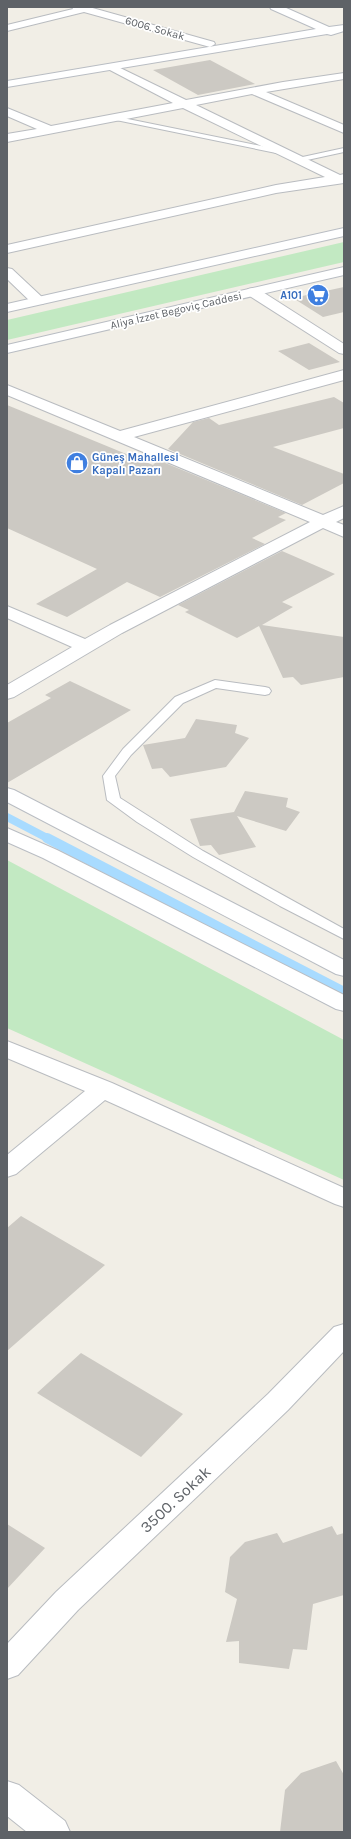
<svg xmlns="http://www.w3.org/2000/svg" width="351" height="1839" font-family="Karla,sans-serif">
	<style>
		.green { fill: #c2e9c2 }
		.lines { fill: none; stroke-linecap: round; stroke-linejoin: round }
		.stream-far1 { stroke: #a8dbff; stroke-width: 8 }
		.stream { stroke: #a8dbff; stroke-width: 10 }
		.building { fill: #ccc9c3 }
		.lane-casing { stroke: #b9bcc0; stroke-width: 2 }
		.street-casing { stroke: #b9bcc0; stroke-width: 2 }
		.secondary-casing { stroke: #b9bdc3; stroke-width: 2 }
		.lane { fill: #fff; fill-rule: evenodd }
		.street { fill: #fff; fill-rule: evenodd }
		.secondary { fill: #fff; fill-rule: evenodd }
		.labels { text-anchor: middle; stroke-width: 3.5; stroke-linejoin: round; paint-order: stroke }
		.far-street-label { font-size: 11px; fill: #5e6267; stroke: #fff }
		.far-shop-label { font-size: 11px; font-weight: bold; fill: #366cbe; stroke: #fff; text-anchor: end }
		.near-street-label { font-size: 16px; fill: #5e6267; stroke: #fff }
	</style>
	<rect width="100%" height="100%" fill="#f1eee6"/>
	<path class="green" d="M344,242V262L7,340V320Z
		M7,860L344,1040V1180L7,1028Z"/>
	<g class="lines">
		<path class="stream-far1" d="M7,817L49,839"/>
		<path class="stream" d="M47,838L344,992"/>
	</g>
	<path class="building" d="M210,60L255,84L198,95L153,70Z
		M344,287V312L323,317L293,298Z
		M309,343L340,362L309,370L278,351Z
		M334,397L344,403V428L273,447L344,474V483L302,505L168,449L193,422L209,418L219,425Z
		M7,405L153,465L158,460L286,513L278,517L286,520L252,538L265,544L160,597L127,582L67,617L36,604L97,569L7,528Z
		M282,551L335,574L282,602L293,607L262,625L344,637V677L301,685L293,677L283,678L259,626L237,638L185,612L189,610L178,605Z
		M70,681L131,710L7,783V723L51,698L45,695Z
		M196,719L237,725L235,733L249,738L226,767L170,777L162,768L152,769L143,745L185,738Z
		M245,791L288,798L286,807L300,812L286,831L237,816L256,847L219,855L211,845L200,846L190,819L234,812Z
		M21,1216L105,1265L7,1351V1228Z
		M81,1353L183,1414L141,1457L37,1393Z
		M7,1524L45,1548L7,1589Z
		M332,1526L337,1535L344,1533V1595L313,1604L307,1650L293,1649L289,1669L239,1663V1641L226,1642L237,1599L225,1592L230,1557L245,1542L277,1533L283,1543Z
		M336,1761L344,1775V1832H280L285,1790L301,1773Z"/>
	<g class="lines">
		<g class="lane-casing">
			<path id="lane" d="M113,116L281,150L285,152L281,154L116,120L112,118Z
				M344,148V152L298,162L294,160L298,158Z
				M215,680L265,687L269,688L271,691L269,694L265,695L216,688L183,703L131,755L115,776L120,798L203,851L344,929V939L280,906L193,857L137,822L107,800L103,776L123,749L175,697Z"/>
		</g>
		<g class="street-casing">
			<path id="street" d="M72,7H89L214,42L215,44L210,47L84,12L7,31V25L73,9Z
				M112,64L186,100L283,82L344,73V79L266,92L344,125V133L252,94L196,105L340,175L344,174V183L276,193L7,253V245L276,185L325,177L183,108L7,142V134L37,129L7,116V108L51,126L173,103L108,69L106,67L108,65Z
				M7,268L12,269L43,298L45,301L43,304H33L7,279Z
				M253,288L258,289L344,344V354L339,353L248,295L246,292L248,289Z
				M344,370V380L134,437L323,515L344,506V518L336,522L344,525V537L323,528L122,633L14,697L7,699V685L72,647L7,618V606L85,639L110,625L310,522L7,395V385L120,431Z
				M7,1041L112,1083L344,1188V1207L335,1204L105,1100L16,1174L7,1177V1155L85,1091L7,1058Z
				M344,1324V1351L288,1410L78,1610L18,1675L7,1679V1644L56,1592L268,1394L334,1327Z
				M7,1781L19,1785L65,1821L70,1832H27L7,1816Z"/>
		</g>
		<g class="secondary-casing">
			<path id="secondary" d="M270,7H284L329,27L344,25V31L331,35L327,34L7,87V81L316,29L271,9Z
				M344,228V236L7,312V304Z
				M344,267V275L7,353V345Z
				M7,788L14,790L344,960V976L336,974L7,802Z
				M7,828L57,850L344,995V1011L336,1009L43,858L7,842Z"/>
		</g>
		<use href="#lane" class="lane"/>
		<use href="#street" class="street"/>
		<use href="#secondary" class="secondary"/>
	</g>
	<defs>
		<g id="supermarket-disc" transform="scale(1.15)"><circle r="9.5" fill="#3f7fe0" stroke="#fff"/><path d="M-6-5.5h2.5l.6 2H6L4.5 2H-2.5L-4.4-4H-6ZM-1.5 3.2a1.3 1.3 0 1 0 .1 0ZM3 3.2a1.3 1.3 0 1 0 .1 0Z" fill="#fff"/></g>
		<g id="shop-disc" transform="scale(1.15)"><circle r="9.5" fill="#3f7fe0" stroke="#fff"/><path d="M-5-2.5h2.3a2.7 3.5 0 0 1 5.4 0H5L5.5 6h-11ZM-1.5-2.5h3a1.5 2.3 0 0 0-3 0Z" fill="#fff"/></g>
	</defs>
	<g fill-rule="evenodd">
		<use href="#supermarket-disc" x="318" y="295"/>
		<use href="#shop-disc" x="77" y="463"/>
	</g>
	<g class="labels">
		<g class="far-street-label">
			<text transform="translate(155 28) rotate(16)" y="4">6006. Sokak</text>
			<text transform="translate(176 310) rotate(-13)" y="4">Aliya İzzet Begoviç Caddesi</text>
		</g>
		<g class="far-shop-label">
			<text x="302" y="299">A101</text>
			<text x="92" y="461" text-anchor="start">Güneş Mahallesi<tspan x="92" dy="13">Kapalı Pazarı</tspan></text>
		</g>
		<g class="near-street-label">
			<text transform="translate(175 1499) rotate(-43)" y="6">3500. Sokak</text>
		</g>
	</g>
	<rect width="351" height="1839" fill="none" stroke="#5e6267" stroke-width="16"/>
</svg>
